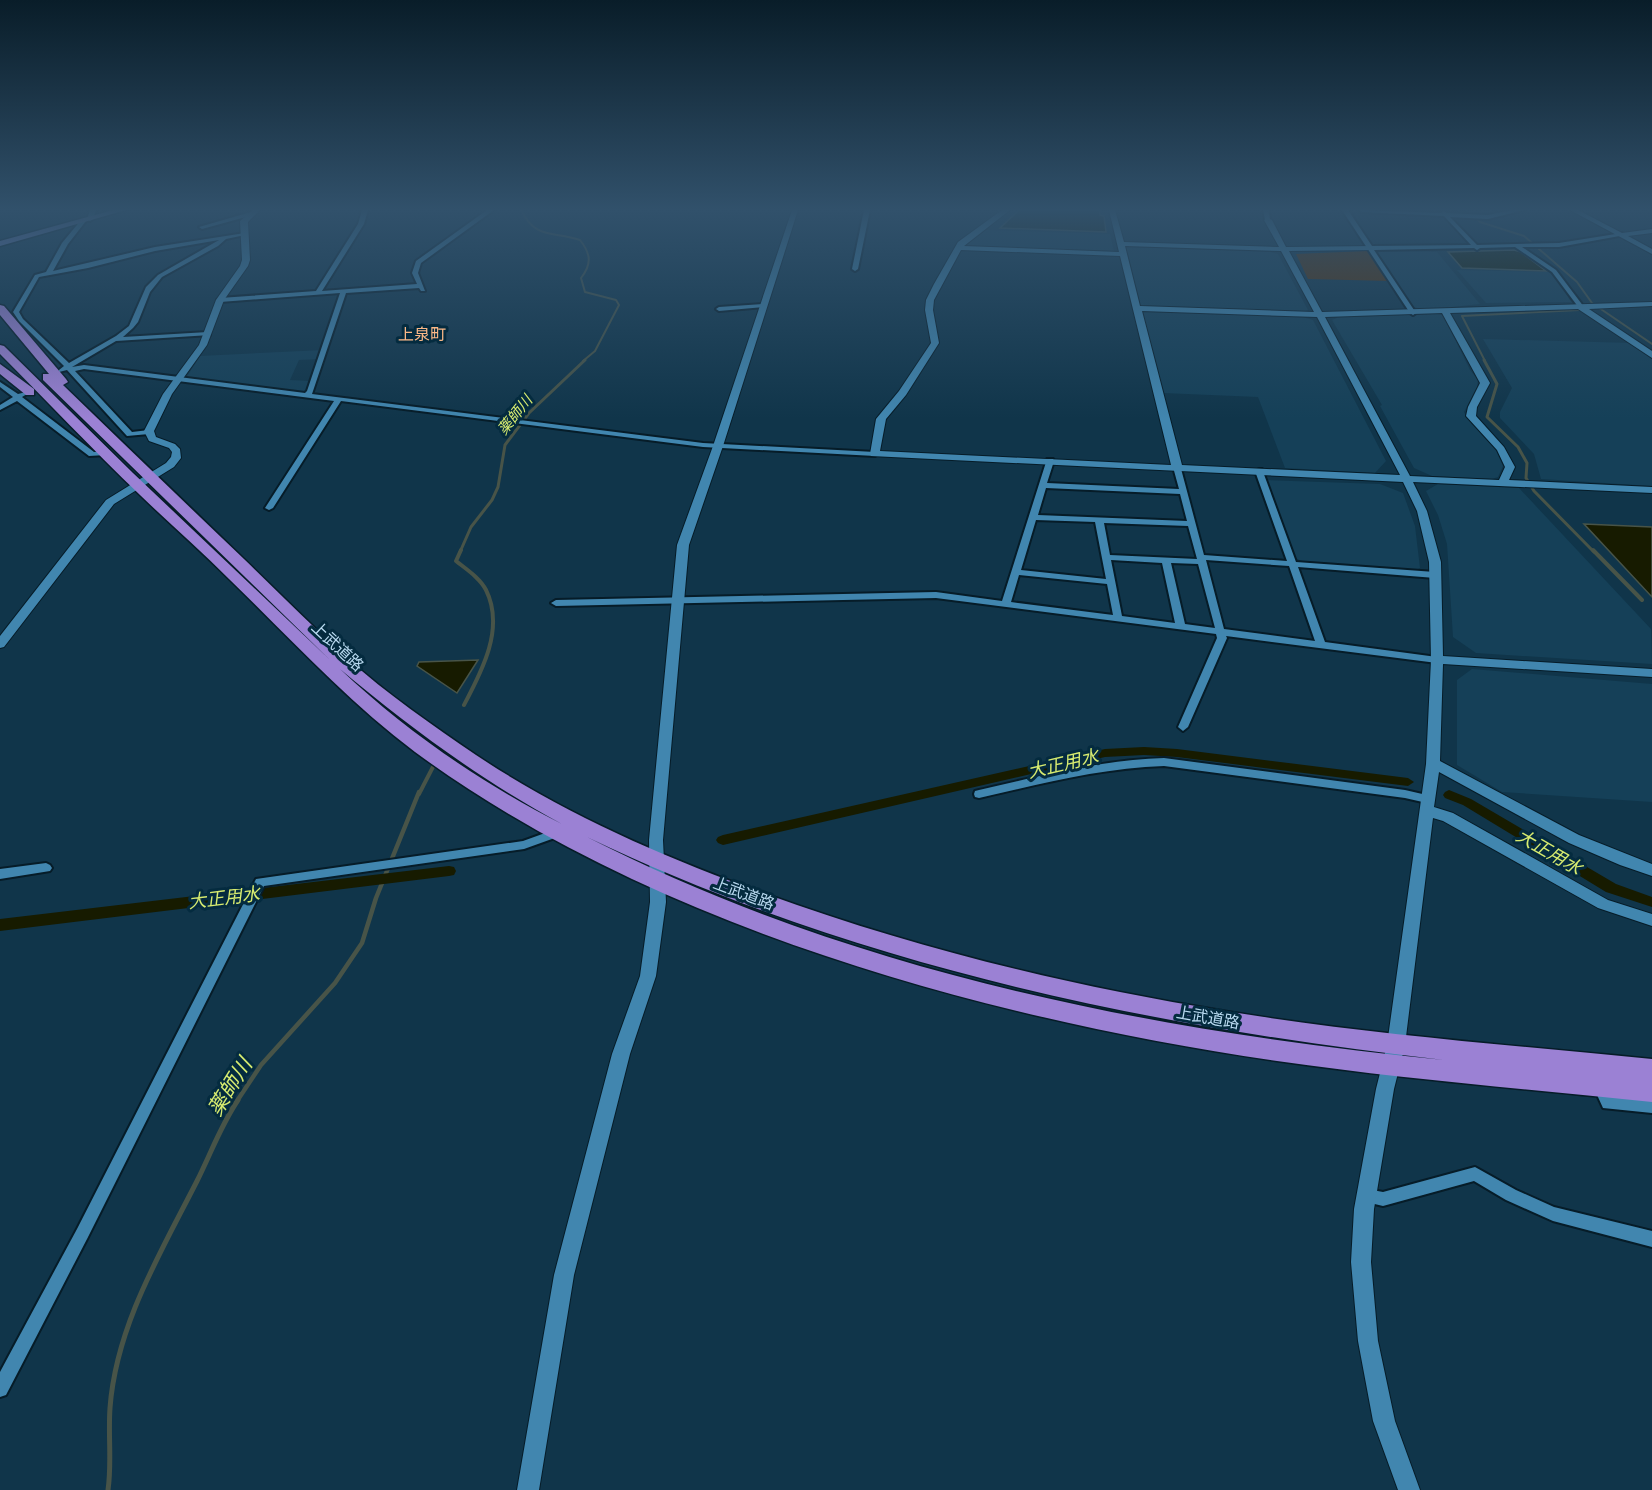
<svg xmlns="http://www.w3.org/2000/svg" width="1652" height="1490" font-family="'IBM Plex Sans','Noto Sans JP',sans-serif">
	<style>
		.built { fill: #154058 }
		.green { fill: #5d2e00 }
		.water { fill: #171b00; stroke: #485448; stroke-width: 1.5 }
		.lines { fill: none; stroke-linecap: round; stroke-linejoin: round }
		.stream-far4 { stroke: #485448; stroke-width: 2 }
		.stream-far3 { stroke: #485448; stroke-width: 3 }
		.stream-far2 { stroke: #485448; stroke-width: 4 }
		.stream-far1 { stroke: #485448; stroke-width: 4.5 }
		.stream { stroke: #485448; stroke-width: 5 }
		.canal { fill: #171b00; fill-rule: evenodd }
		.street-casing { stroke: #061c28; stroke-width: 4 }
		.secondary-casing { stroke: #061c28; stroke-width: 2 }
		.primary-casing { stroke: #061c28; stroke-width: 3 }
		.highway-casing { stroke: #061c28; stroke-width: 3 }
		.street { fill: #4186af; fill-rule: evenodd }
		.secondary { fill: #4186af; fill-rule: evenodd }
		.primary { fill: #7783c5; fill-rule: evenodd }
		.highway { fill: #9b81d4; fill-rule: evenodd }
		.labels { text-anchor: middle; stroke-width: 6; stroke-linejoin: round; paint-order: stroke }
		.far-water-label { font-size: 15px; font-style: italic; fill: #d8ec70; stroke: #042b3f }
		.far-quarter-label { font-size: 16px; fill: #fab887; stroke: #042b3f }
		.street-label { font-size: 16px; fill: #b9daf0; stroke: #042b3f }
		.water-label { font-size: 18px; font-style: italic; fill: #d8ec70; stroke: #042b3f }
		.near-water-label { font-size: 21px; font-style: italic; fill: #d8ec70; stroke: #042b3f }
	</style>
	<rect width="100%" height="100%" fill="#10354a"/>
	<path class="built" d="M986,230L1110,234L1114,251L964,246Z
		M1128,247L1271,252L1278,254L1308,310L1301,313L1144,307L1140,305L1125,248Z
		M1382,251L1437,252L1480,304L1424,310L1414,307L1377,253Z
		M1457,270L1551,272L1559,281L1571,302L1486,303Z
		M1145,310L1303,317L1313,320L1386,461L1375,473L1285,468L1258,397L1163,393L1141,312Z
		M1439,314L1443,315L1470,370L1478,380L1477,387L1464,412L1467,418L1494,446L1503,466L1498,477L1492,479L1432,476L1414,468L1380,406L1382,405L1332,320L1339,317Z
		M1483,339L1632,343L1652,359V486L1541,479L1534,454L1500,418V412L1512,388Z
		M323,350L320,359L299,360L290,380L311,381L307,393L186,378L200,356Z
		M1266,480L1380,484L1403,493L1415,526L1420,568L1416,570L1302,561L1295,558Z
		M1438,484L1519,488L1651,629L1652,664L1476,653L1453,637L1447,544L1438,515L1426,491Z
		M1472,669L1652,684V802L1502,792L1457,765V680Z"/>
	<path class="green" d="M1366,251L1371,252L1390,281L1308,279L1296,254Z"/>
	<path class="water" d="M1019,210H1100V215L1104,216L1106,232L1000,228Z
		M1514,250L1521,252L1546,271L1462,268L1448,252Z
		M1584,524L1652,527V597Z
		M478,660L457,693L417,666L419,662Z"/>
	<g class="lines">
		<path class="stream-far4" d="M521,210C536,240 553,231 580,240C591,254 592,264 581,278L585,292L616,300L619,305L595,351L583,361
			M1478,210L1482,216L1478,220L1480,222L1524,236L1577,282L1592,303L1652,344
			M1485,361L1462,316L1579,310"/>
		<path class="stream-far3" d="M1484,360L1497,384L1487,417L1518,447L1527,463L1526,478L1534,491L1594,552
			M460,552L471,527L492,500L498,487L505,445L529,413L585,360"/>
		<path class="stream-far2" d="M461,550L456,561C466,569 480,578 486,590C505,628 482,671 464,705
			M1593,550L1642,600
			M419,794L436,761"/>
		<path class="stream-far1" d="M237,1101L261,1065L335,983L362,943L376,898L419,792"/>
		<path class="stream" d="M108,1490C112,1463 108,1436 110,1408C116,1326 161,1252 197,1181C211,1153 221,1125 238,1100"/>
		<path class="canal" d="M1144,747L1177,749L1408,778L1414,782L1408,786L1177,757L1144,755L1105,757L723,845L718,843L716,840L718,837L723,835L1105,749Z
			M1449,790L1471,799L1616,884L1652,897V907L1606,892L1463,805L1445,798L1443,795L1445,792Z
			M449,866L454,867L456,871L454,875L449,876L0,931V919Z"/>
		<g class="street-casing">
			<path id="street" d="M90,210H96L93,219L90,221L87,219Z
				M362,210H368L364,224L322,291L417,284L412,273L416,261L487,210H494L421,263L418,273L425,291H421L419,288L346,293L312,394L703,443L875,452L879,454L875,456L703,447L341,401L273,508L269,510L265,508L334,401L84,369L75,371L132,432L149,430L153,432L149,434L127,436L67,370L59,372V370L64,366L19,321L13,312L35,275L46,272L62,243L81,220L86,221L68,244L53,271L155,247L245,233V235L226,239L218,246L162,277L150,292L138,322L133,328L123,337L208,332L210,333V335L116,341L72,367L84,365L305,393L307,391L340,293L220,302L217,300L220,298L316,291L358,224ZM219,240L158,275L146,287L129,326L116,336L69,363L23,319L19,312L39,277L88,268L155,251Z
				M864,210H870L858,269L855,271L852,269Z
				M1263,210H1269L1270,221L1265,220Z
				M1342,210H1348L1372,246L1471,245L1444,216L1362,212L1359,210L1441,213L1444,211L1447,213L1488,215L1513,210H1524L1488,219L1450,217L1477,245L1559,243L1622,233L1625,235L1559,247H1522L1556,270L1584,307L1581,309L1579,308L1552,272L1515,247L1480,248L1477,250L1474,248L1374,250L1416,313L1413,315L1410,313Z
				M251,212L253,215L202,229L199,227Z
				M763,304L765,305V307L719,311L716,309L719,307Z
				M0,382L18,394L26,392L27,394L22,397L94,452L106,451L110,453L106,455L89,456L17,401L0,410V405L13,397L0,387Z
				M1047,459H1053L1054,461L1047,483L1179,489L1173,467L1177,465H1180L1204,555L1287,561L1255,471L1259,469H1262L1296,562L1435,572L1439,575L1435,578L1298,567L1325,642L1437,657L1442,660L1437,663L1226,636L1227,638L1188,727L1183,731L1178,727L1217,638L1216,634L936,598L556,606L551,603L556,600L936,592L1002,601ZM1046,488L1180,494L1187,521L1038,515ZM1036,520L1095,522L1106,579L1021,570ZM1104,523L1188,526L1197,559L1110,555ZM1111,560L1162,563L1175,623L1122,616ZM1206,560L1289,566L1315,641L1224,629ZM1171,563L1198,564L1215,628L1185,624ZM1019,575L1107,584L1113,615L1011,602Z
				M1164,758L1405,790L1431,796L1433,799L1431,802L1427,803L1405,798L1164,766C1101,768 1040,784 979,798L975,797L974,794L975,791L979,790C1040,776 1101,760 1164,758Z
				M559,828L563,829L565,832L563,835L524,849L264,886L87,1239L6,1395L0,1397V1372L77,1229L256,879L523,841Z
				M46,863L50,865L52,868L50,871L0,879V869Z
				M1600,1080L1605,1082L1612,1097L1652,1101V1113L1603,1108L1593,1086L1595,1082Z
				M1475,1167L1516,1190L1554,1207L1652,1231V1247L1553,1221L1506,1200L1474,1181L1383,1206L1362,1201L1360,1196L1362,1191L1367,1189L1383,1192Z"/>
		</g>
		<g class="secondary-casing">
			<path id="secondary" d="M253,210H260L248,222L250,260L248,266L224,300L207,345L172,394L154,431L156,437L175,444L180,449L181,458L174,467L114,504L4,647L0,648V636L106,500L166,463L171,457L172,452L169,448L149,441L144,431L163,394L199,345L216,300L240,266L242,260L240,221Z
				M792,210H798L723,446L689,545L663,840L666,902L656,976L630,1054L574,1275L539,1490H517L554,1275L612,1054L640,976L650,902L649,840L677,545L713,446Z
				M1002,210H1010L964,246L1119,252L1109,210H1115L1124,242L1279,247L1264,220L1268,218L1272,220L1286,247L1374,246V250H1371L1289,251L1322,312L1652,302V306L1589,309L1652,351V358L1578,309L1450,313L1490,383L1477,407L1476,416L1504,447L1515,467L1509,480L1652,487V493L1413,482L1427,511L1441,562L1443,656L1652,669V677L1443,664L1440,761L1579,835L1652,864V876L1620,865L1569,843L1439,772L1434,807L1453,813L1608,900L1652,914V926L1598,908L1443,821L1433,818L1405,1045L1394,1089L1374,1209L1371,1262L1378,1341L1395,1421L1420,1490H1398L1373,1421L1358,1341L1351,1262L1354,1209L1376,1089L1387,1045L1426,764L1431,660L1429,562L1417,511L1403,482L871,456L870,454L876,419L899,391L931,343L925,310L926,300L934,284L958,242ZM1125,246L1281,251L1314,312L1140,306ZM961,250L1120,256L1171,465L880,451L886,419L906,395L939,343L933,310L934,300ZM1142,311L1317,317L1400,475L1182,465ZM1442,313L1480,383L1468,407L1466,416L1497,450L1505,467L1499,480L1410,476L1325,317Z
				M1570,210H1578L1622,233L1652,229V233L1628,236L1652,249V254Z"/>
		</g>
		<g class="primary-casing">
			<path id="primary" d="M113,210H126L0,246V241Z"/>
		</g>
		<g class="highway-casing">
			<path id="highway" d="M0,305L4,306L66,379L68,382L63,385C123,443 183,501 244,559C278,592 312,626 347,658C387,694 432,725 476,755C566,815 664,857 766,894C915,948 1069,986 1225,1011C1367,1034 1509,1045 1652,1059V1102C1527,1089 1402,1079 1277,1061C988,1019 653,927 415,752C347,701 290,638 229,579C200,550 169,523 140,495C92,449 47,401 0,354V345L4,346L133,473L330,660L43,380V374H49L0,315ZM340,669C409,727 482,781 562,824C481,783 406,731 340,669ZM587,837C856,966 1150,1027 1444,1060C1151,1031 852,972 587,837Z
				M0,364L34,389V395H26L0,374Z"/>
		</g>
		<use href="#street" class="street"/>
		<use href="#secondary" class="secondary"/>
		<use href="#primary" class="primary"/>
		<use href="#highway" class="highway"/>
	</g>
	<linearGradient id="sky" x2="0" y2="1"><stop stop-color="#091d29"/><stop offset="0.5" stop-color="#31516b"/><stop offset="1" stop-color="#31516b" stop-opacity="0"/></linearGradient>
	<rect width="1652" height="419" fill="url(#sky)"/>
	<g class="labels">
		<g class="far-water-label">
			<text transform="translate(515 415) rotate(-51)" y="5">薬師川</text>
		</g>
		<g class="far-quarter-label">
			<text x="422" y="340">上泉町</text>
		</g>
		<g class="street-label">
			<text transform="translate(338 646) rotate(43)" y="6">上武道路</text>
			<text transform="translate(744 893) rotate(21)" y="6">上武道路</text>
			<text transform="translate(1208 1017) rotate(10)" y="6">上武道路</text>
		</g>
		<g class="water-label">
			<text transform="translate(1063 764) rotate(-13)" y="6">大正用水</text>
			<text transform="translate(1549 852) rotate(30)" y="6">大正用水</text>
			<text transform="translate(224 898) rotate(-7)" y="6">大正用水</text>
		</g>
		<g class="near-water-label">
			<text transform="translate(230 1087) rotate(-58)" y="7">薬師川</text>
		</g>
	</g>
</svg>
